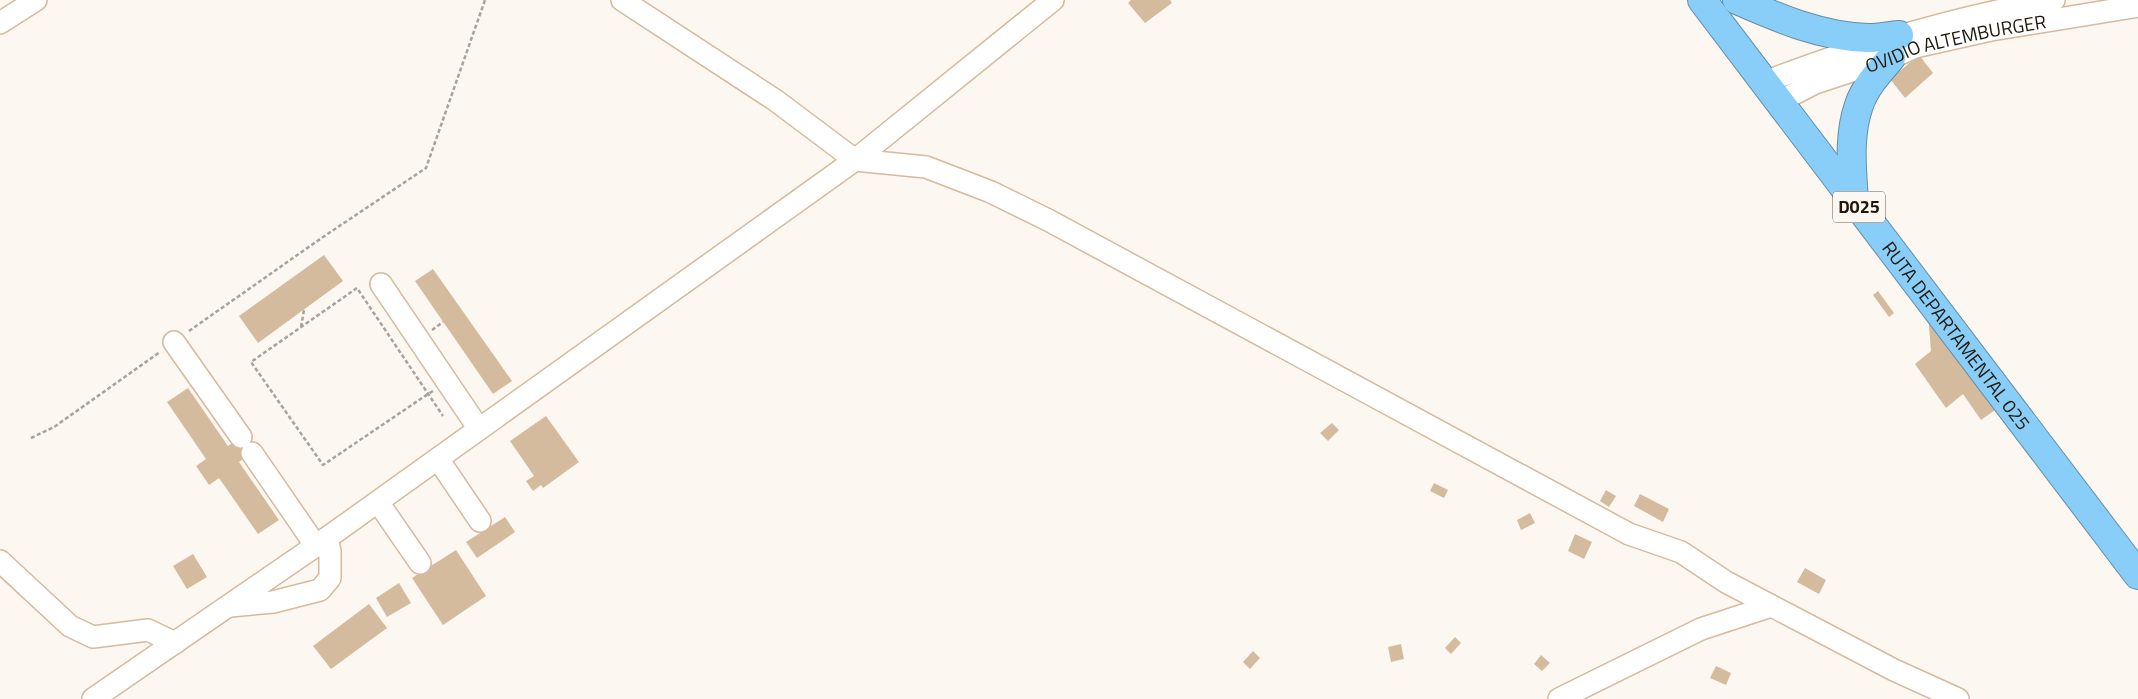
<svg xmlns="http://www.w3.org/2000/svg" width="2138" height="699" font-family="'Titillium Web',sans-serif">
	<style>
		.building { fill: #d5bb9e }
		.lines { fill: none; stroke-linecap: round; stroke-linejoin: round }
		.minor-casing { stroke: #d5ba9d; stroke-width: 24 }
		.highway-casing { stroke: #648ea6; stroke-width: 30 }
		.path { stroke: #a9a29a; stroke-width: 2.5; stroke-dasharray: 4 2.5; stroke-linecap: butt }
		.minor { stroke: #fff; stroke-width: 21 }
		.highway { stroke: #88cef9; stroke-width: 28 }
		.labels { text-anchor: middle; stroke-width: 4.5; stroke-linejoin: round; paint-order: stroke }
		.shield { fill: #fcf7f1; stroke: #635b51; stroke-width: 1 }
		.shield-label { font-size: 18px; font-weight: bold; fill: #21180d }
		.street-label { font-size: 19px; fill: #21180d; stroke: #fcf7f1 }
	</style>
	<rect width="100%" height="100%" fill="#fcf7f1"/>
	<path class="building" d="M1131,0H1170L1172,3L1145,23L1128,3Z
		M1919,55L1933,73L1905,98L1890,79Z
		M324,255L343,281L258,343L239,316Z
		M433,269L512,381L493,394L415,281Z
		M1878,291L1894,313L1889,317L1873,295Z
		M1928,314L1998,408L1981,420L1963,394L1946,408L1915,364L1931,351Z
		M188,388L228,446L245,434L256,450L239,462L279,520L258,534L219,478L209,485L196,466L206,459L167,402Z
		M546,416L579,462L543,488L541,485L533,491L526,481L534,476L510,441Z
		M1332,423L1339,430L1328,441L1320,433Z
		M1434,483L1448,490L1444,498L1430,491Z
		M1606,490L1616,496L1609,507L1600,501Z
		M1640,494L1669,509L1663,522L1634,506Z
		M1530,513L1535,523L1521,530L1517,520Z
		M505,517L515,532L477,558L466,542Z
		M1575,534L1592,542L1584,559L1568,551Z
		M456,550L486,596L443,625L412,578Z
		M193,554L207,577L187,589L173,566Z
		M1805,568L1826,580L1819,594L1797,582Z
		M399,583L411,603L387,617L376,598Z
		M369,604L387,628L331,669L313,646Z
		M1455,637L1461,643L1451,654L1445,648Z
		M1401,644L1404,659L1391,662L1388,647Z
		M1253,651L1260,658L1250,669L1243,662Z
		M1541,655L1550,663L1542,671L1534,664Z
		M1716,666L1731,673L1726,685L1710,678Z"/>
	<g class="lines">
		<g class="minor-casing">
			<g id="minor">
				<path d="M622,0L775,100L855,160L926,167L991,192L1048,220L1629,534L1681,552L1726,582L1894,670L1958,699"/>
				<path d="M0,23L36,0"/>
				<path d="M1765,82C1859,46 1954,17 2054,0"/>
				<path id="s1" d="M1780,101L1815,83L1891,58L1915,47L1991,30L2138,6"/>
				<path d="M381,284L479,429"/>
				<path d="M174,342L241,437"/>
				<path d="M252,453L316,546"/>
				<path d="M438,459L480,521"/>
				<path d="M378,502L420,563"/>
				<path d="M0,561L70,626L93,637L148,630L175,643"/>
				<path d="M230,606L273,602L320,590L330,578V551L327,538"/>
				<path d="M93,699L327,538L855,160L1053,0"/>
				<path d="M1559,699L1701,629L1771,606"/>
			</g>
		</g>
		<g class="highway-casing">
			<g id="highway">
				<path id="s2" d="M1702,0L2138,575"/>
				<path d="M1737,0C1778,18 1822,37 1868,38C1878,38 1888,36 1899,35"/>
				<path d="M1854,201C1852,169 1848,136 1859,105C1865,87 1879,72 1891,58"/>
			</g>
		</g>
		<path class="path" d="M301,327L304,310
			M432,330L443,322
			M189,331L323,237L426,168L485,0
			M433,391L428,394L323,465L251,362L357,288L443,416
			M31,438L54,427L160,352"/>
		<use href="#minor" class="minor"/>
		<use href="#highway" class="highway"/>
	</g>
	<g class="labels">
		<rect class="shield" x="1833" y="191.5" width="52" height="31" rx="4"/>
		<g class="shield-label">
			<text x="1859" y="213">D025</text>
		</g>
		<g class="street-label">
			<text dy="7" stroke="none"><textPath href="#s1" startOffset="186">OVIDIO ALTEMBURGER</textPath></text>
			<text dy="7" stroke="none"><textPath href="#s2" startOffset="421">RUTA DEPARTAMENTAL 025</textPath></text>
		</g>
	</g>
</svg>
